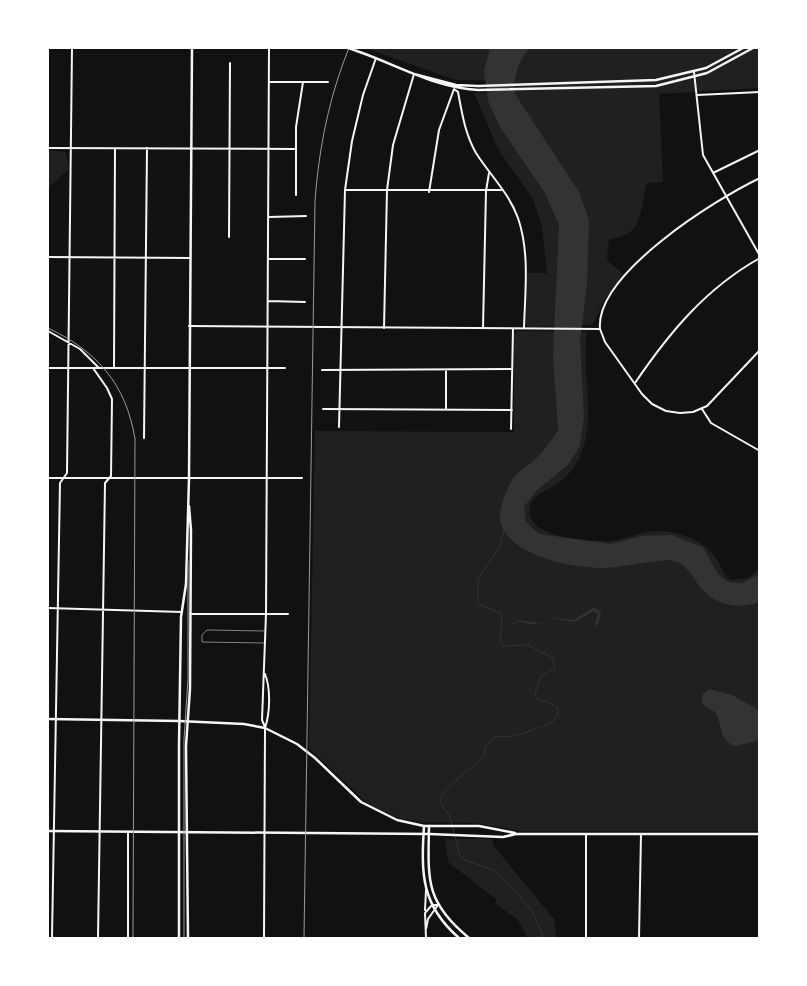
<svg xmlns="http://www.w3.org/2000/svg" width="807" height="986" font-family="'Asap Condensed',sans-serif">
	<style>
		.green { fill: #202020 }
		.water { fill: #333 }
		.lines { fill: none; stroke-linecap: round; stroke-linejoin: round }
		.stream { stroke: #333; stroke-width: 1 }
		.service { stroke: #f5f5f5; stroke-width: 0.5 }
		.minor { stroke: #f5f5f5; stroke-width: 2 }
		.tertiary { stroke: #f5f5f5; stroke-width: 2 }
		.secondary { stroke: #f5f5f5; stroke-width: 2.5 }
		.primary { stroke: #f5f5f5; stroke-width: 2.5 }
		.tram { stroke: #9a9a9a; stroke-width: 1 }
		.rail { stroke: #9a9a9a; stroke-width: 1 }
	</style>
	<rect width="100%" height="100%" fill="#111"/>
	<path class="green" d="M365,48H759V88L659,94L663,182L647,183C639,208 646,236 609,239L607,260L624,275L606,297L592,325L529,327L526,324V318L527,273H547L542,227L533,199L498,149L474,93L515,94L513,81L456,80Z
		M48,150L66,152L69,169L48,188Z
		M517,331L587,332C580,376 602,432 571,471C562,483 546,490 534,498C511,537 584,541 607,541C623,541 639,532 656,531C665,530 673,532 682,535C698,539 713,550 720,565C723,572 724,575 731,580L748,578L759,569V831H522L474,823L425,822L402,819L382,811L367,803L309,748L315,431L514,432V335Z
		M445,839H493V845L554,919L556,938H528L518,920L496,904V899L448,862Z"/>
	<path class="water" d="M490,48H529C518,63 513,76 515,94L579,192L589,220L587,285L580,341L584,418L579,448L568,465L536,491L524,507L526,522L539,534L611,544L641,536L672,535L703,547L718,574L728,582L743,583L759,574V602C739,610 715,605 701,588C693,579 688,565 675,561C665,557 616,569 600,568C570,567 507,556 500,520C498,509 507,490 512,480C516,473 526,467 532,462C542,453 551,442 558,430L553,354L559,225L545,193L500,127L488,101L484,71Z
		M593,608L597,609L601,613L597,627L595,624L598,614L594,611L574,622L549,617C537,629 534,624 519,621L505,628L519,620L541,624L549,617L574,620Z
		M709,689L732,695L759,710V740L736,746C720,743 722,725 716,713L701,703L703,694Z"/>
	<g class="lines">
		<path class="stream" d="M504,529L500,546L478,579V604L501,613C504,624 497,636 503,646L528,645L553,658L555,668L541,676L535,694L537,699L548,702L558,708V715L552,723L515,736L494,737L485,747L484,757C475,766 439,790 440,802L450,817L460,856L465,860L493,870L509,884L532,911L544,938"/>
		<path class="service" d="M264,643L202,642V635L207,630L264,631"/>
		<path class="minor" d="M694,72L703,155L760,256
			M269,82H328
			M697,95L760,92
			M48,148L295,149
			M713,173L760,150
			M345,190H503
			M429,192L439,130L454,89L458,92C462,113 465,134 476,153C490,175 509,193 518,218C530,253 525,292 524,328
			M296,195V127L303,82
			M269,217L306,216
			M229,237L230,63
			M48,257L190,258
			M268,259H305
			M268,301L305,302
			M384,328L387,190L393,145L414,74
			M483,328L486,191L489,173
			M600,329L605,342L642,394L652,404L666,411L680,413L693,412L707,406L760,350
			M48,331L80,349L99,368
			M48,368H285
			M93,368L107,388L112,399L111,476L105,483L98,938
			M114,368L115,148
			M322,370L512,369
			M635,383C669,333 706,288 760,258
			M323,409L512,410
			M702,409L711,423L760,451
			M446,410V370
			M339,427L345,190L352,141L363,95L376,58
			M511,429L513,329
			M144,438L147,148
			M48,478H302
			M48,608L182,612
			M190,614H288
			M265,727L262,720L266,614L269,48
			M128,832V938
			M586,834V938
			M52,938L60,483L67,473L72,48
			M264,938L265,728C270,713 271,689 265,674"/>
		<path class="tertiary" d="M189,326L600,329C595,274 716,199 760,178
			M425,910L426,890
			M426,929L428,919L438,905
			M426,938L425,913L432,905H438
			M639,938L641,834"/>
		<path class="secondary" d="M348,48C393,62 430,87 478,90L656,86L707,73L753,48
			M414,74L456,85L478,86L656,80L706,68L743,48
			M424,826C421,874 421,905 459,938
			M429,826C428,880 425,902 469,938
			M179,938V744L181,617L186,584L189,479L192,48
			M188,938L186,746L190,689L191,530L189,506"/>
		<path class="primary" d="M48,719L179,721L244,724L265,728L297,744L315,758L361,802L397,820L424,826H479L515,833
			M48,831L429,834L503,837L516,834H760"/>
		<path class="tram" d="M184,938V739L188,679V561"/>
		<path class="rail" d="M48,328C97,351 126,384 135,439L133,938
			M304,938L315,201C319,148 329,97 349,48"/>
	</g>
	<rect width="807" height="986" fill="none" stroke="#ffffff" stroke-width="98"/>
</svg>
